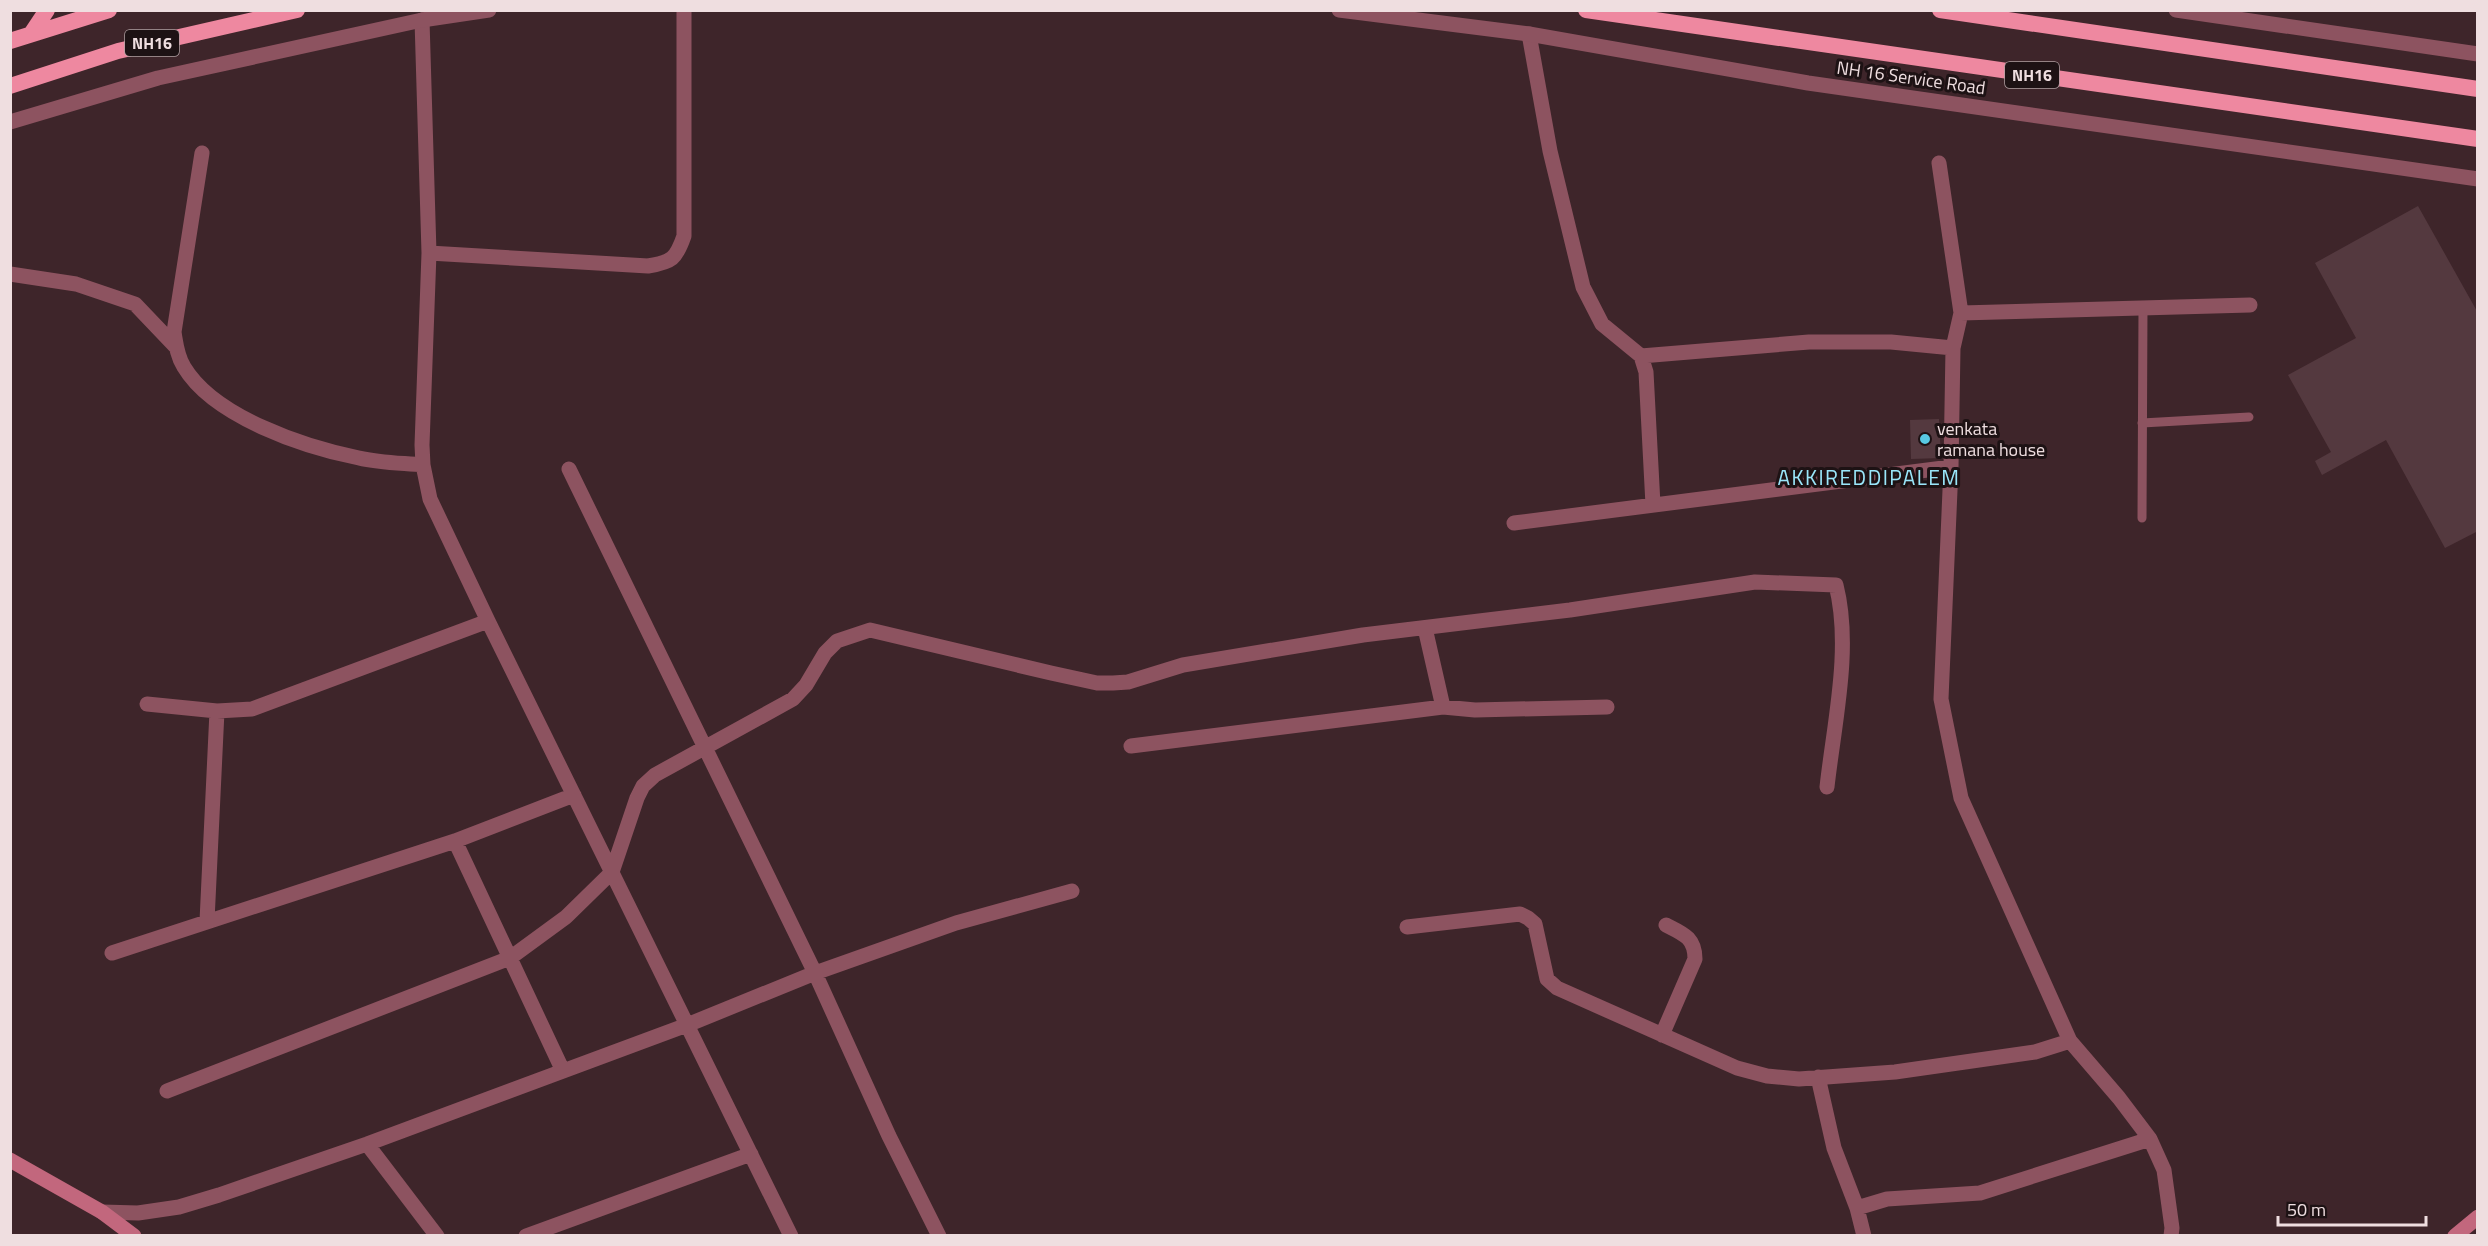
<svg xmlns="http://www.w3.org/2000/svg" width="2488" height="1246" font-family="'Titillium Web',sans-serif">
	<style>
		.building { fill: #54393f }
		.lines { fill: none; stroke-linecap: round; stroke-linejoin: round }
		.service { stroke: #8d5360; stroke-width: 9 }
		.minor { stroke: #8d5360; stroke-width: 15 }
		.tertiary { stroke: #8d5360; stroke-width: 15 }
		.secondary { stroke: #c2677d; stroke-width: 15 }
		.trunk { stroke: #ee88a0; stroke-width: 16 }
		.poi-dot { fill: #58c9e3; stroke: #1d1214; stroke-width: 2 }
		.labels { text-anchor: middle; stroke-width: 6; stroke-linejoin: round; paint-order: stroke }
		.shield { fill: #1d1214; stroke: #b0a1a3; stroke-width: 1.5 }
		.shield-label { font-size: 16px; font-weight: bold; fill: #efdee0 }
		.street-label { font-size: 18px; fill: #efdee0; stroke: #1d1214 }
		.poi-label { font-size: 18px; fill: #efdee0; stroke: #1d1214; text-anchor: start }
		.quarter-label { font-size: 21px; letter-spacing: 1.5px; fill: #9ae6fa; stroke: #1d1214 }
	</style>
	<rect width="100%" height="100%" fill="#3e252a"/>
	<path class="building" d="M2418,206L2478,313V531L2445,548L2386,440L2322,475L2315,461L2331,452L2288,375L2356,338L2315,263Z
		M1939,419L1941,458L1911,459L1910,420Z"/>
	<g class="lines">
		<path class="service" d="M2142,423L2249,417
			M2142,518L2143,308"/>
		<path class="minor" d="M422,20L429,253L422,445L423,465L430,499L488,621L791,1236
			M1529,34L1550,151L1583,287L1602,324L1641,356L1646,372L1653,505
			M202,153L174,332C176,344 177,356 184,367C214,417 304,447 359,458C380,463 402,463 423,465
			M1939,163L1961,313L1953,348L1951,467L1941,699L1961,798L2070,1041L2119,1098L2150,1139L2164,1170L2172,1228L2171,1236
			M429,253L648,266C672,262 676,259 684,236V10
			M10,274L76,284L135,304L176,347
			M1961,313L2250,305
			M1641,356L1809,342H1891L1953,348
			M569,469L815,973L889,1136L939,1236
			M1514,523L1951,467
			M1425,628L1443,707
			M147,704L217,711L252,709L488,621
			M1131,746L1443,707L1475,710L1607,707
			M455,841L563,1071
			M207,921L217,711
			M1407,927L1520,914L1528,918L1535,924L1547,979L1557,988L1737,1068L1767,1076L1799,1079L1895,1072L2035,1052L2070,1041
			M112,953L455,841L574,795
			M1662,1035L1695,959C1695,938 1684,934 1666,925
			M1818,1077L1834,1148L1857,1208L1864,1236
			M167,1091L510,958L566,917L612,872L637,798L643,786L655,775L793,699L806,685L825,653L837,641L870,630L1051,673L1097,683H1113L1128,682L1183,665L1363,635L1570,610L1755,582L1836,585C1852,648 1834,723 1827,787
			M367,1144L437,1236
			M1857,1208L1887,1199L1980,1193L2150,1139
			M102,1212L138,1213L179,1207L219,1195L367,1144L687,1025L815,973L956,923L1072,891
			M526,1236L751,1154"/>
		<path class="tertiary" d="M1339,10L1529,34L1808,83L2478,179
			M2176,10L2478,54
			M10,122L158,78L422,20L489,10"/>
		<path class="secondary" d="M10,1160L102,1212L134,1236
			M2455,1236L2478,1217"/>
		<path class="trunk" d="M1586,10L2478,139
			M1940,10L2478,89
			M31,34L47,10
			M10,41L109,10
			M10,86L118,51L297,10"/>
	</g>
	<circle class="poi-dot" cx="1925" cy="439" r="6"/>
	<g class="labels">
		<g class="shield">
			<rect x="125" y="30" width="54" height="26" rx="4.5"/>
			<rect x="2005" y="62" width="54" height="26" rx="4.5"/>
		</g>
		<g class="shield-label">
			<text x="152" y="49">NH16</text>
			<text x="2032" y="81">NH16</text>
		</g>
		<g class="street-label">
			<text transform="translate(1911 78) rotate(8)" y="6">NH 16 Service Road</text>
		</g>
		<g class="poi-label">
			<text x="1937" y="435">venkata<tspan x="1937" dy="21">ramana house</tspan></text>
		</g>
		<g class="quarter-label">
			<text x="1869" y="485">AKKIREDDIPALEM</text>
		</g>
	</g>
	<rect width="2488" height="1246" fill="none" stroke="#efdee0" stroke-width="24"/>
	<path d="M2278 1216v9h148v-9" fill="none" stroke="#efdee0" stroke-width="3"/>
	<text x="2287" y="1216" font-size="18" fill="#efdee0" stroke="#1d1214" stroke-width="4.5" paint-order="stroke">50 m</text>
</svg>
